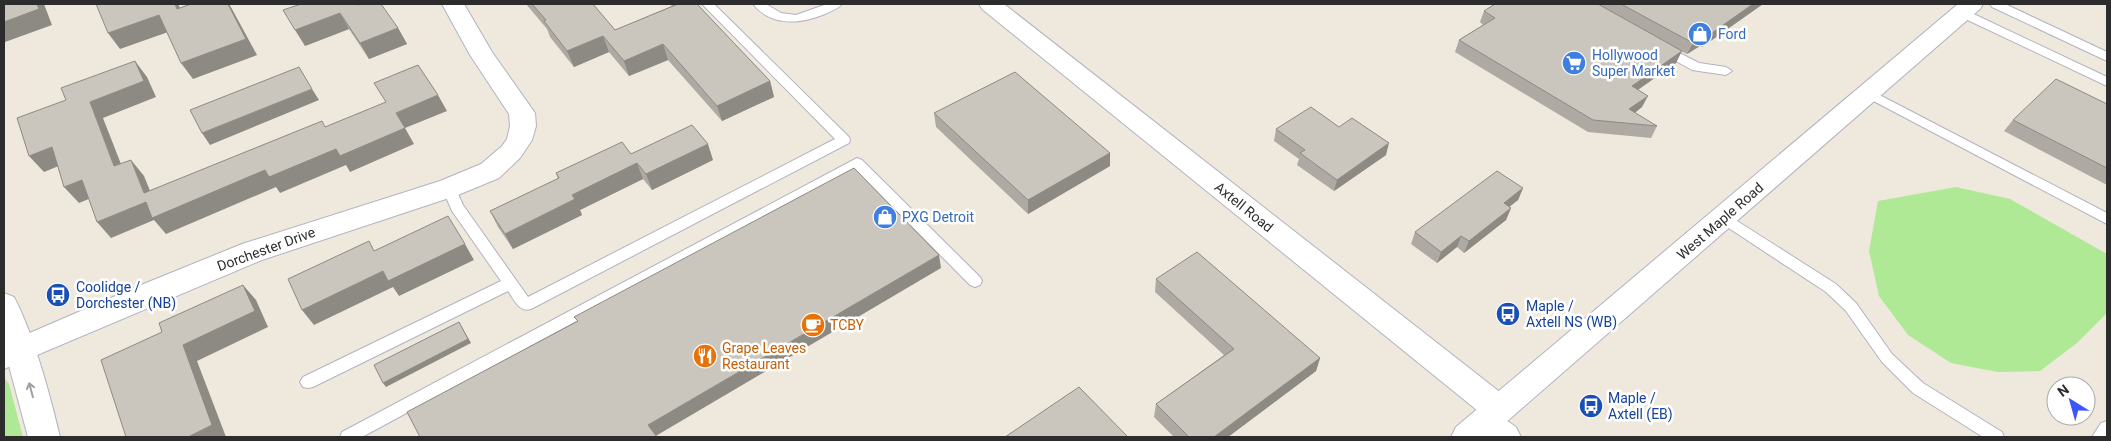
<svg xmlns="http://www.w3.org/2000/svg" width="2111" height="441" font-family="Roboto,sans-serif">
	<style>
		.green { fill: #afe996 }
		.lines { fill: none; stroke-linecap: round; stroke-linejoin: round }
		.lane-casing { stroke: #b1b3c1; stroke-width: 2 }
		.street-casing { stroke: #b1b3c1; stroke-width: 2 }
		.secondary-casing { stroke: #b1b3c1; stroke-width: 2 }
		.lane { fill: #fff; fill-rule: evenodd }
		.street { fill: #fff; fill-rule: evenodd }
		.secondary { fill: #fff; fill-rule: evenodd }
		.wall { fill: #aea9a3 }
		.shaded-wall { fill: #8d8a84 }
		.building { fill: #cac5bd; stroke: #8d8a84 }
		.oneway { stroke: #a0a0a0 }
		.labels { text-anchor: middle; stroke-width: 5; stroke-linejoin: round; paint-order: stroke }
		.shop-label { font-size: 14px; fill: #366cbe; stroke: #fff; text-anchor: start }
		.street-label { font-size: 14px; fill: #2c2c2c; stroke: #fff }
		.transit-label { font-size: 14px; fill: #164399; stroke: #fff; text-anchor: start }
		.food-label { font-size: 14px; fill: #c56008; stroke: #fff; text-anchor: start }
	</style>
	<rect width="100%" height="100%" fill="#efe8dd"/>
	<path class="green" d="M1956,187L2010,199L2107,254V313L2077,343L2040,371L1998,372L1951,363L1908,335L1879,296L1869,251L1878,201Z
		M4,378L9,384L23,437H4Z"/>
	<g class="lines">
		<g class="lane-casing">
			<path id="lane" d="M702,4H714L849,137L850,140L849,143L531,309C519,313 514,299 508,291L313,387L308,388L303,387L300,382L303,377L501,281L452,211L442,188L444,185H454L463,205L528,297L835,139Z
				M753,4H766L781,13L796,15L827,4H842C838,9 831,11 825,14C801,24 771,27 753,4Z
				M1990,4H2005L2107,52V61L1992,7Z
				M1961,8L2107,77V86L1957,15L1955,12Z
				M1664,45L1699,63L1726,67L1732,71L1726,75L1692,70L1660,52L1658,49L1660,46Z
				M1868,89L2107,213V224L1864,96L1862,93L1864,90Z
				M857,158L862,160L980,277L982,281L980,285L975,287L970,285L856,170L362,437H340L342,432Z
				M1723,212L1836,284L1856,303L1892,354L1923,383L2002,432L2004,437H1983L1913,393L1882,362L1846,311L1826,292L1718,221L1716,217L1718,213Z
				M2107,421V437H2092L2101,423Z"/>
		</g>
		<g class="street-casing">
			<path id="street" d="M442,4H464L492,52L535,113L536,126L532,140L520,158L499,178L458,195L262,260L4,369V344L141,285L242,244L440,181L481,164L502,146L507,139L510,126L509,114L470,55Z
				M979,4H1004L1510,400L1515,409L1510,418L1506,420L1516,427L1521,437C1499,437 1480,441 1469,422L1474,412L1478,411L982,9Z"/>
		</g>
		<g class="secondary-casing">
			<path id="secondary" d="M1958,4H1983L1980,9L1489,437H1451L1456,427Z
				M4,293L14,297C34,335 50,395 60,437H28L4,347Z"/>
		</g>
		<use href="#lane" class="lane"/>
		<use href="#street" class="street"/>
		<use href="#secondary" class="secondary"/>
	</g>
	<path class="wall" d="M526,4H585L615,30L672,6L670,4H698H697L770,81L774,97L722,121L668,60L629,76L609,52L574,67L550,37L547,29Z
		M1495,4H1763L1702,47L1700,46L1687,54L1681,51L1676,63L1638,90L1642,107L1635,113L1657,126L1651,138L1588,132L1455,52L1459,40L1483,25L1480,22L1484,11Z
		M358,5L398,28L407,44L369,59L349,29L305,46Z
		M2107,104V185L2004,131L2013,120Z
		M934,113L1110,153V166L1028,214L936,127Z
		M1339,127L1386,155L1334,191L1297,165L1299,159L1274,141L1276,129Z
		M631,154L713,160L652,190L643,179L580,210L582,215L513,249L498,227L490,211L558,179L556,173Z
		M1523,188L1518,200L1509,207L1511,208L1506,220L1464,253L1457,247L1437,263L1411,244L1415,232Z
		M1156,279L1320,358L1316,371L1228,437H1174L1154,417L1156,404L1224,355L1155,292Z"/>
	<path class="shaded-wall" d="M37,4H44L52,25L5,42L4,40V22Z
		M175,4H178L188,25L177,9Z
		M228,4H229L232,9L257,55L193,79L181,63Z
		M1753,4H1763L1702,47L1709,35Z
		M340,13L349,29L305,46L295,30Z
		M159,15L171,31L120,49L108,33Z
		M398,28L407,44L369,59L360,43Z
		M1706,34L1700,46L1687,54L1693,43Z
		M603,36L609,52L574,67L567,51Z
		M663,44L668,60L629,76L624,61Z
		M1682,51L1676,63L1626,98L1632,86Z
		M135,61L147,77L156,97L103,118L128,182L114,166L90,102Z
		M770,81L774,97L722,121L717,106Z
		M312,89L319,100L210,145L202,133Z
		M438,95L447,111L405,128L414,144L350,172L346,165L280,193L276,187L166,234L154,220L111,238L97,222L146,202L396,113Z
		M1648,96L1642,107L1624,121L1629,109Z
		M1389,143L1386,155L1334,191L1337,180Z
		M708,144L713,160L652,190L646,174Z
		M52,147L66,163L44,172L29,156Z
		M1110,153V166L1028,214V200Z
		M131,160L144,176L157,208L144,193Z
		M637,163L643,179L580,210L582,215L513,249L505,234L572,195Z
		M82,180L96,196L79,203L64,187Z
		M1523,188L1518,200L1499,215L1504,203Z
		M1511,208L1506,220L1464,253L1469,241Z
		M1461,236L1457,247L1437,263L1441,252Z
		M465,244L474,260L399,296L393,287L314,325L302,310L383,271Z
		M939,255L941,268L654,437L648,425Z
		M243,285L256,300L268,327L197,361L226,437H188L183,345Z
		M459,322L471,343L386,387L383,383Z
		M1320,358L1316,371L1228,437H1214Z"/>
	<path class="building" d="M4,4H37L39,9L4,22Z
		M96,4H175L177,9L191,4H228L246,39L181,63L159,15L108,33Z
		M301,4H358V5L361,4H381L398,28L360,43L340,13L295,30L283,10Z
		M532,4H593L615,30L678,4H697L770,81L717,106L663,44L624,61L603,36L567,51L544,21L546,20Z
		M1495,4H1598L1682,51L1632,86L1648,96L1629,109L1657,126L1593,120L1459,40L1495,18L1484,11Z
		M1621,4H1753L1709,35L1706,34L1693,43Z
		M135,61L144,81L90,102L114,166L131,160L144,193L322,121L325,127L386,102L374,83L418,65L438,95L396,113L405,128L340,156L336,149L269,177L265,170L152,218L146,202L97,222L82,180L64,187L52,147L29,156L17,118L66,100L61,88Z
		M299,67L312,89L202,133L190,110Z
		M1015,72L1110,153L1028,200L934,113Z
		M2056,79L2107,104V168L2013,120Z
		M1311,107L1339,127L1352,118L1389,143L1337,180L1300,153L1305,150L1276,129Z
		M692,125L708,144L646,174L637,163L572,195L575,199L505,234L490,211L559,178L556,173L622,142L631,154Z
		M854,168L939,255L648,425L657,437H420L407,412L578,321L574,317Z
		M1497,171L1523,188L1504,203L1511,208L1469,241L1461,236L1441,252L1415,232Z
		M448,216L465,244L388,281L383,271L302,310L288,279L369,241L374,251Z
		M1197,252L1320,358L1214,437H1189L1156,404L1234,349L1156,279Z
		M243,285L255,311L183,345L212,425L188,437H126L101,360L162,332L159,323Z
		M459,322L468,339L383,383L374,365Z
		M1079,387L1128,437H1005Z"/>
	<defs><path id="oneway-shaft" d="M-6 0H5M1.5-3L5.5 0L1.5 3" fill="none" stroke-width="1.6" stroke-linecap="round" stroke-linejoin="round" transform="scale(1.25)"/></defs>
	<use class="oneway" href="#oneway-shaft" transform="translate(31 390) rotate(-105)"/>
	<defs>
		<g id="shop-disc" transform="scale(1.25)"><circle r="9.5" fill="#3f7fe0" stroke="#fff"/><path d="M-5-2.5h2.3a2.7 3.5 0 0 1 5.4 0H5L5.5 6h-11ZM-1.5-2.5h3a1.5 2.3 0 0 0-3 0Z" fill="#fff"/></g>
		<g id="supermarket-disc" transform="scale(1.25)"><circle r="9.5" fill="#3f7fe0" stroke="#fff"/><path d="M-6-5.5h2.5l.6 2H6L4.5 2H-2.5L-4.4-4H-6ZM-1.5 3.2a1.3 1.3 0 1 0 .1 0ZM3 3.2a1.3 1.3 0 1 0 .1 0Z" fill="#fff"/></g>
		<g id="bus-disc" transform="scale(1.25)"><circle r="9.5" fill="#1a4fb4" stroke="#fff"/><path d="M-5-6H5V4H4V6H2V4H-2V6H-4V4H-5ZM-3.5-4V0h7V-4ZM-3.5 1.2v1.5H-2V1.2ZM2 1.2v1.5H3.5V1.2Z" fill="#fff"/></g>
		<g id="cafe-disc" transform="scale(1.25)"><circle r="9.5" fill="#e8710a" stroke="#fff"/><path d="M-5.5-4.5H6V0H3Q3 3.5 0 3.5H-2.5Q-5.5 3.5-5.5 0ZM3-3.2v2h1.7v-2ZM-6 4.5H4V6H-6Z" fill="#fff"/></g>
		<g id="restaurant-disc" transform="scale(1.25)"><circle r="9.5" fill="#e8710a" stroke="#fff"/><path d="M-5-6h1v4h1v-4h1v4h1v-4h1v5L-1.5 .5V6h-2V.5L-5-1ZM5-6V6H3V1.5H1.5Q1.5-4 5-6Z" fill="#fff"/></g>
	</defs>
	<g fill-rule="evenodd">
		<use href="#shop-disc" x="1700" y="34"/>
		<use href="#supermarket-disc" x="1574" y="63"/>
		<use href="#shop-disc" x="885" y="217"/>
		<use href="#bus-disc" x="58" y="295"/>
		<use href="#bus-disc" x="1508" y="314"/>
		<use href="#cafe-disc" x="813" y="325"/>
		<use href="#restaurant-disc" x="705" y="356"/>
		<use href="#bus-disc" x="1591" y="406"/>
	</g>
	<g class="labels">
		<g class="shop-label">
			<text x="1718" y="39">Ford</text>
			<text x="1592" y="60">Hollywood<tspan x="1592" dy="16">Super Market</tspan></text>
			<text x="902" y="222">PXG Detroit</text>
		</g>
		<g class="street-label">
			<text transform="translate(1244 207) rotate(39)" y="5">Axtell Road</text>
			<text transform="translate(1720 221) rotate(-41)" y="5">West Maple Road</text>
			<text transform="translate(266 249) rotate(-20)" y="5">Dorchester Drive</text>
		</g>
		<g class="transit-label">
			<text x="76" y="292">Coolidge /<tspan x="76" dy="16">Dorchester (NB)</tspan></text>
			<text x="1526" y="311">Maple /<tspan x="1526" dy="16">Axtell NS (WB)</tspan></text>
			<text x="1608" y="403">Maple /<tspan x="1608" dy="16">Axtell (EB)</tspan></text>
		</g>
		<g class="food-label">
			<text x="830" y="330">TCBY</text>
			<text x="722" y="353">Grape Leaves<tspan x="722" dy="16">Restaurant</tspan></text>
		</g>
	</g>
	<rect width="2111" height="441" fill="none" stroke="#2c2c2c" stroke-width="10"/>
	<g transform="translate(2071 401) rotate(323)"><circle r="24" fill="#ffffff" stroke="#ababab"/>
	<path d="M0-4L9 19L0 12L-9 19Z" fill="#3a56ff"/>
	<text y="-8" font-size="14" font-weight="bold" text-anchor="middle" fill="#2c2c2c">N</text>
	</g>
</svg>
